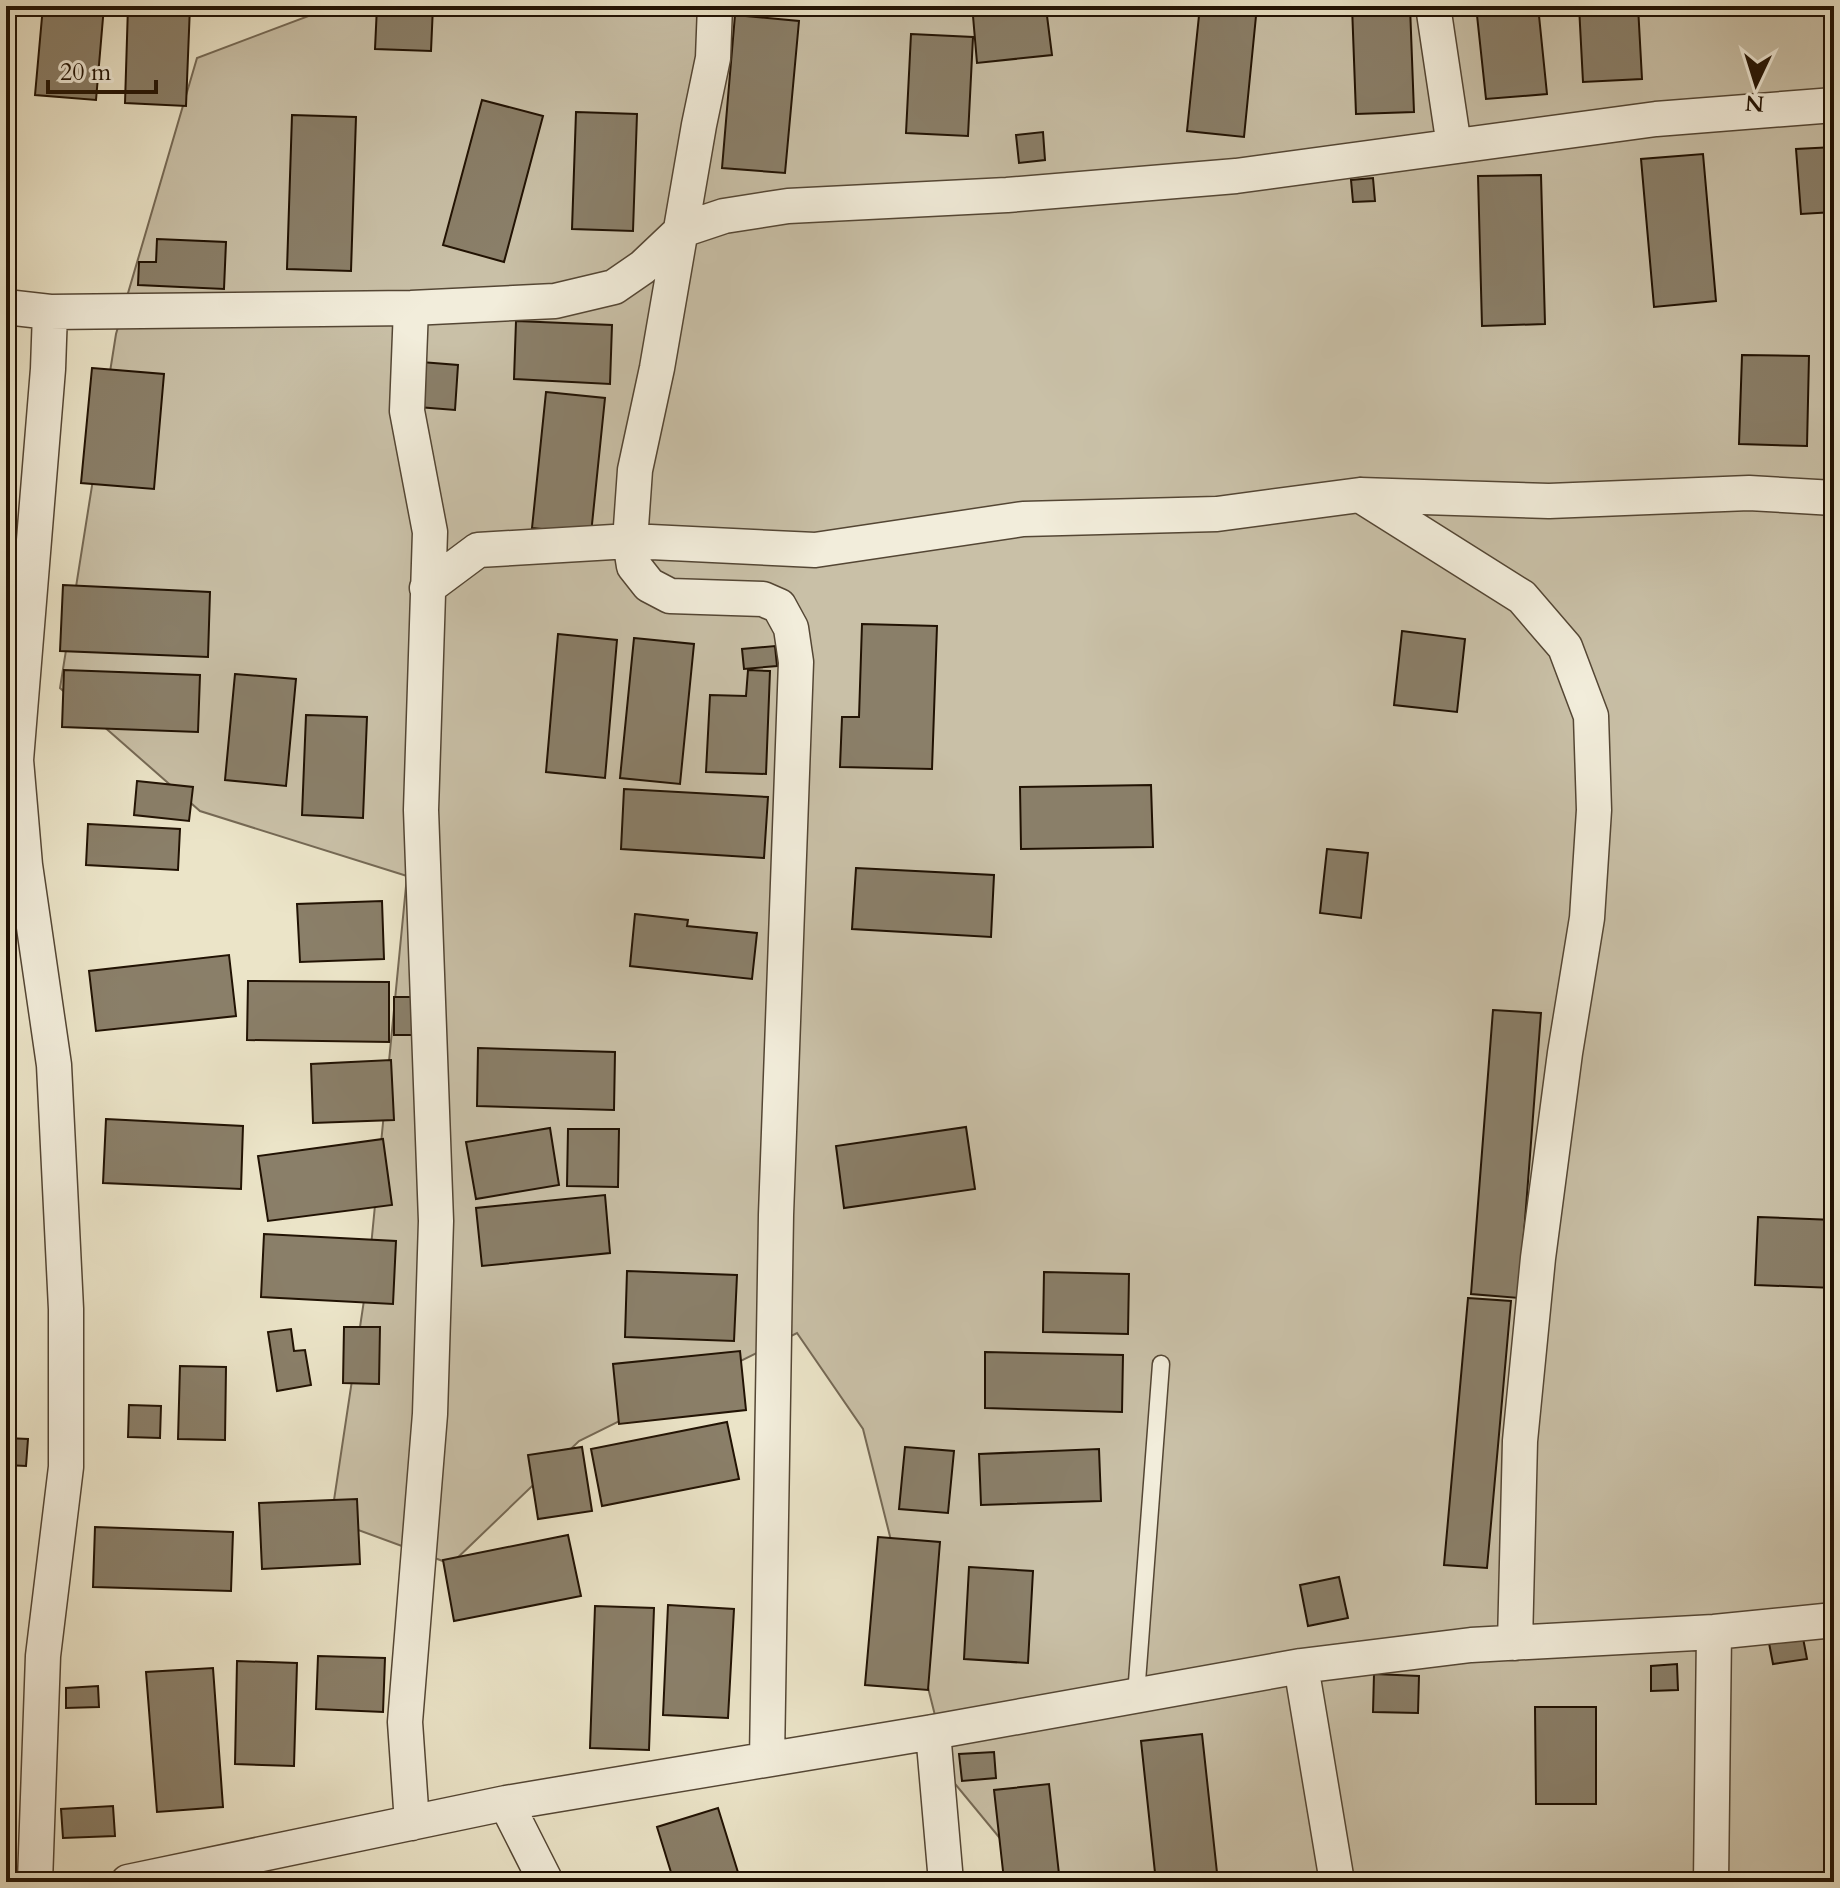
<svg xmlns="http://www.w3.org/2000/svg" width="1840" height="1888" font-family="Cardo,serif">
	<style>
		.green { fill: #c9c0a7; stroke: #756955; stroke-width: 2 }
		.building { fill: #8a7f69; stroke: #211203; stroke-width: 2 }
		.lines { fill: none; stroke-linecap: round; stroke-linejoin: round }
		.lane-casing { stroke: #544634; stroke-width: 19 }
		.street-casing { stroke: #544634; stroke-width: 37 }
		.lane { stroke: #f2eddb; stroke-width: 16 }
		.street { stroke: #f2eddb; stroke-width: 34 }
	</style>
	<rect width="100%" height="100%" fill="#ebe4c8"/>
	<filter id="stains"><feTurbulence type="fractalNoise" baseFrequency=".0025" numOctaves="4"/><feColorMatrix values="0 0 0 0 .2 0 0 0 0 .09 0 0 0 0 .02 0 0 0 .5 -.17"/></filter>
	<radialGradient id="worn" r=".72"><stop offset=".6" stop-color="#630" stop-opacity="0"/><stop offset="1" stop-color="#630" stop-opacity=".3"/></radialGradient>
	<path class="green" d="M335,6H1834V1882H1036L951,1779L863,1429L797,1333L579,1441L451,1564L331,1520L369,1267L407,876L200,811L60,688L116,334L197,58Z"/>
	<path class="building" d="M43,6H104L96,100L35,95Z
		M128,6H190L186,106L125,103Z
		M377,6H433L431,51L375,49Z
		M1200,6H1257L1244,137L1187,131Z
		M1352,6H1410L1414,112L1356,114Z
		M1476,6H1538L1547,94L1486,99Z
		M1579,6H1638L1642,79L1583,82Z
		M1046,8L1052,55L977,63L973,16Z
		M735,15L799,21L785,173L722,168Z
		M911,34L973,37L968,136L906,133Z
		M482,100L543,116L504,262L443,245Z
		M576,112L637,114L633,231L572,229Z
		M292,115L356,117L351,271L287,269Z
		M1043,132L1045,160L1019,163L1016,135Z
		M1834,147V212L1801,214L1796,149Z
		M1703,154L1716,301L1654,307L1641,159Z
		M1541,175L1545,324L1482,326L1478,176Z
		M1373,178L1375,201L1353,202L1351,180Z
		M157,239L226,242L224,289L138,285L139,262H156Z
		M516,321L612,325L610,384L514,379Z
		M1742,355L1809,356L1807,446L1739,444Z
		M421,362L458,365L455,410L418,407Z
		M92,368L164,374L154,489L81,483Z
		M546,392L605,398L591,534L532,528Z
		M63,585L210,592L208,657L60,651Z
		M862,624L937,626L932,769L840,767L842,717H859Z
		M1402,631L1465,639L1457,712L1394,705Z
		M558,634L617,640L605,778L546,772Z
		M634,638L694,644L680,784L620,778Z
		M775,646L777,666L744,669L742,649Z
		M64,670L200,675L198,732L62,727Z
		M748,670L770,671L766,774L706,772L710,695L746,696Z
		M235,674L296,679L286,786L225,780Z
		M306,715L367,717L363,818L302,815Z
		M137,781L193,787L189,821L134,815Z
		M1151,785L1153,847L1021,849L1020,787Z
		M624,789L768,797L764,858L621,849Z
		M88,824L180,829L178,870L86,865Z
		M1327,849L1368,853L1361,918L1320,913Z
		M856,868L994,875L991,937L852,929Z
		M382,901L384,959L300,962L297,904Z
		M635,914L688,920L687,926L757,933L752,979L630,966Z
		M229,955L236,1016L96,1031L89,971Z
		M248,981L389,982V1042L247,1040Z
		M394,997H414V1035H394Z
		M1493,1010L1541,1013L1519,1298L1471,1294Z
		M478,1048L615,1052L614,1110L477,1106Z
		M391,1060L394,1120L313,1123L311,1064Z
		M106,1119L243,1126L241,1189L103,1183Z
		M966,1127L975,1189L844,1208L836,1146Z
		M550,1128L559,1185L476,1199L466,1142Z
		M568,1129H619L618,1187L567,1186Z
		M383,1139L392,1205L268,1221L258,1156Z
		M605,1195L610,1253L482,1266L476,1208Z
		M1758,1217L1834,1220V1288L1755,1285Z
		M264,1234L396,1241L393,1304L261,1297Z
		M627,1271L737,1275L734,1341L625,1337Z
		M1044,1272L1129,1274L1128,1334L1043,1332Z
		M1468,1298L1511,1301L1487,1568L1444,1565Z
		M344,1327H380L379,1384L343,1383Z
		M291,1329L294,1351L305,1350L311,1385L277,1391L268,1332Z
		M740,1351L746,1410L619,1424L613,1364Z
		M985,1352L1123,1355L1122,1412L985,1408Z
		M180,1366L226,1367L225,1440L178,1439Z
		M129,1405L161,1406L160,1438L128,1437Z
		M727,1422L739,1479L602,1506L591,1449Z
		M6,1438L28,1439L26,1466L6,1465Z
		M582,1447L592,1511L538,1519L528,1455Z
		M905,1447L954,1451L948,1513L899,1509Z
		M1099,1449L1101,1501L981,1505L979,1454Z
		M357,1499L360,1564L262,1569L259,1503Z
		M95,1527L233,1532L231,1591L93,1587Z
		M568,1535L581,1596L454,1621L443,1560Z
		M878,1537L940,1542L928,1690L865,1685Z
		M969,1567L1033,1571L1028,1663L964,1659Z
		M1339,1577L1348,1618L1308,1626L1300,1585Z
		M668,1605L734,1609L728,1718L663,1715Z
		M595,1606L654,1608L649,1750L590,1748Z
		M1803,1638L1807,1659L1773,1664L1769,1643Z
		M318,1656L385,1658L383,1712L316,1709Z
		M237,1661L297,1663L294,1766L235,1764Z
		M1677,1664L1678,1690L1651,1691V1666Z
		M213,1668L223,1807L157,1812L146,1672Z
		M1374,1674L1419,1676L1418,1713L1373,1712Z
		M98,1686L99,1707L66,1708V1688Z
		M1535,1707H1596V1804H1536Z
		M1202,1734L1218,1882H1156L1141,1741Z
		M994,1752L996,1778L962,1781L959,1754Z
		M1049,1784L1059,1874L1004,1880L994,1790Z
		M113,1806L115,1836L63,1838L61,1809Z
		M718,1808L741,1882H674L657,1827Z
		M305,1875L342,1876V1882H305Z"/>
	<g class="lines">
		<g class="lane-casing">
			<path id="lane" d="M1136,1695L1161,1364"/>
		</g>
		<g class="street-casing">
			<path id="street" d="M715,6L713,58L699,125L657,368L635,470L630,541L634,566L649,585L670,596L763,599L779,606L791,628L796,662L776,1215L767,1759
				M1433,6L1454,146
				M6,307L50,312L411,308L555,301L614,287L643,267L682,230L724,216L788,206L1007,195L1236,176L1656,119L1834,105
				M411,308L407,411L430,532L421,810L436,1221L430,1414L405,1722L412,1823
				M1360,495L1522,597L1565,647L1591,716L1594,810L1587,918L1565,1053L1538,1258L1520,1441L1515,1643
				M427,588L478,550L630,541L815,550L1023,519L1217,514L1360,495L1549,501L1749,493L1834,498
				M1301,1666L1337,1882
				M933,1732L946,1882
				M506,1803L546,1882
				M35,1882L43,1656L66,1467V1309L54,1065L25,865L16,760L48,369L50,312
				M128,1882L506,1803L933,1732L1301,1666L1471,1645L1714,1632L1834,1620
				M1711,1882L1714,1632"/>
		</g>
		<use href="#lane" class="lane"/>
		<use href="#street" class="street"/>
	</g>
	<rect width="1840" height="1888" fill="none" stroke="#ebe4c8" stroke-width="32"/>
	<rect x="8" y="8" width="1824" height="1872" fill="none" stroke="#211203" stroke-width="4"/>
	<rect x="16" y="16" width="1808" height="1856" fill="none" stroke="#211203" stroke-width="2"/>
	<g transform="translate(1756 84) rotate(184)" stroke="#f2eddb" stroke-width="6" paint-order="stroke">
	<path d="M0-6L14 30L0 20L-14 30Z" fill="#211203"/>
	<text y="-12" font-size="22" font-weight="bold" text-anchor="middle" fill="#211203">N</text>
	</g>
	<path d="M48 80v12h108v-12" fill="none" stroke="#211203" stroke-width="4"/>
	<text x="60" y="80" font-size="24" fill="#211203" stroke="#f2eddb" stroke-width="6" paint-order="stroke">20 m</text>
	<rect width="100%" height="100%" filter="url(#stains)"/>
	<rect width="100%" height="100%" fill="url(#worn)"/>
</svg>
